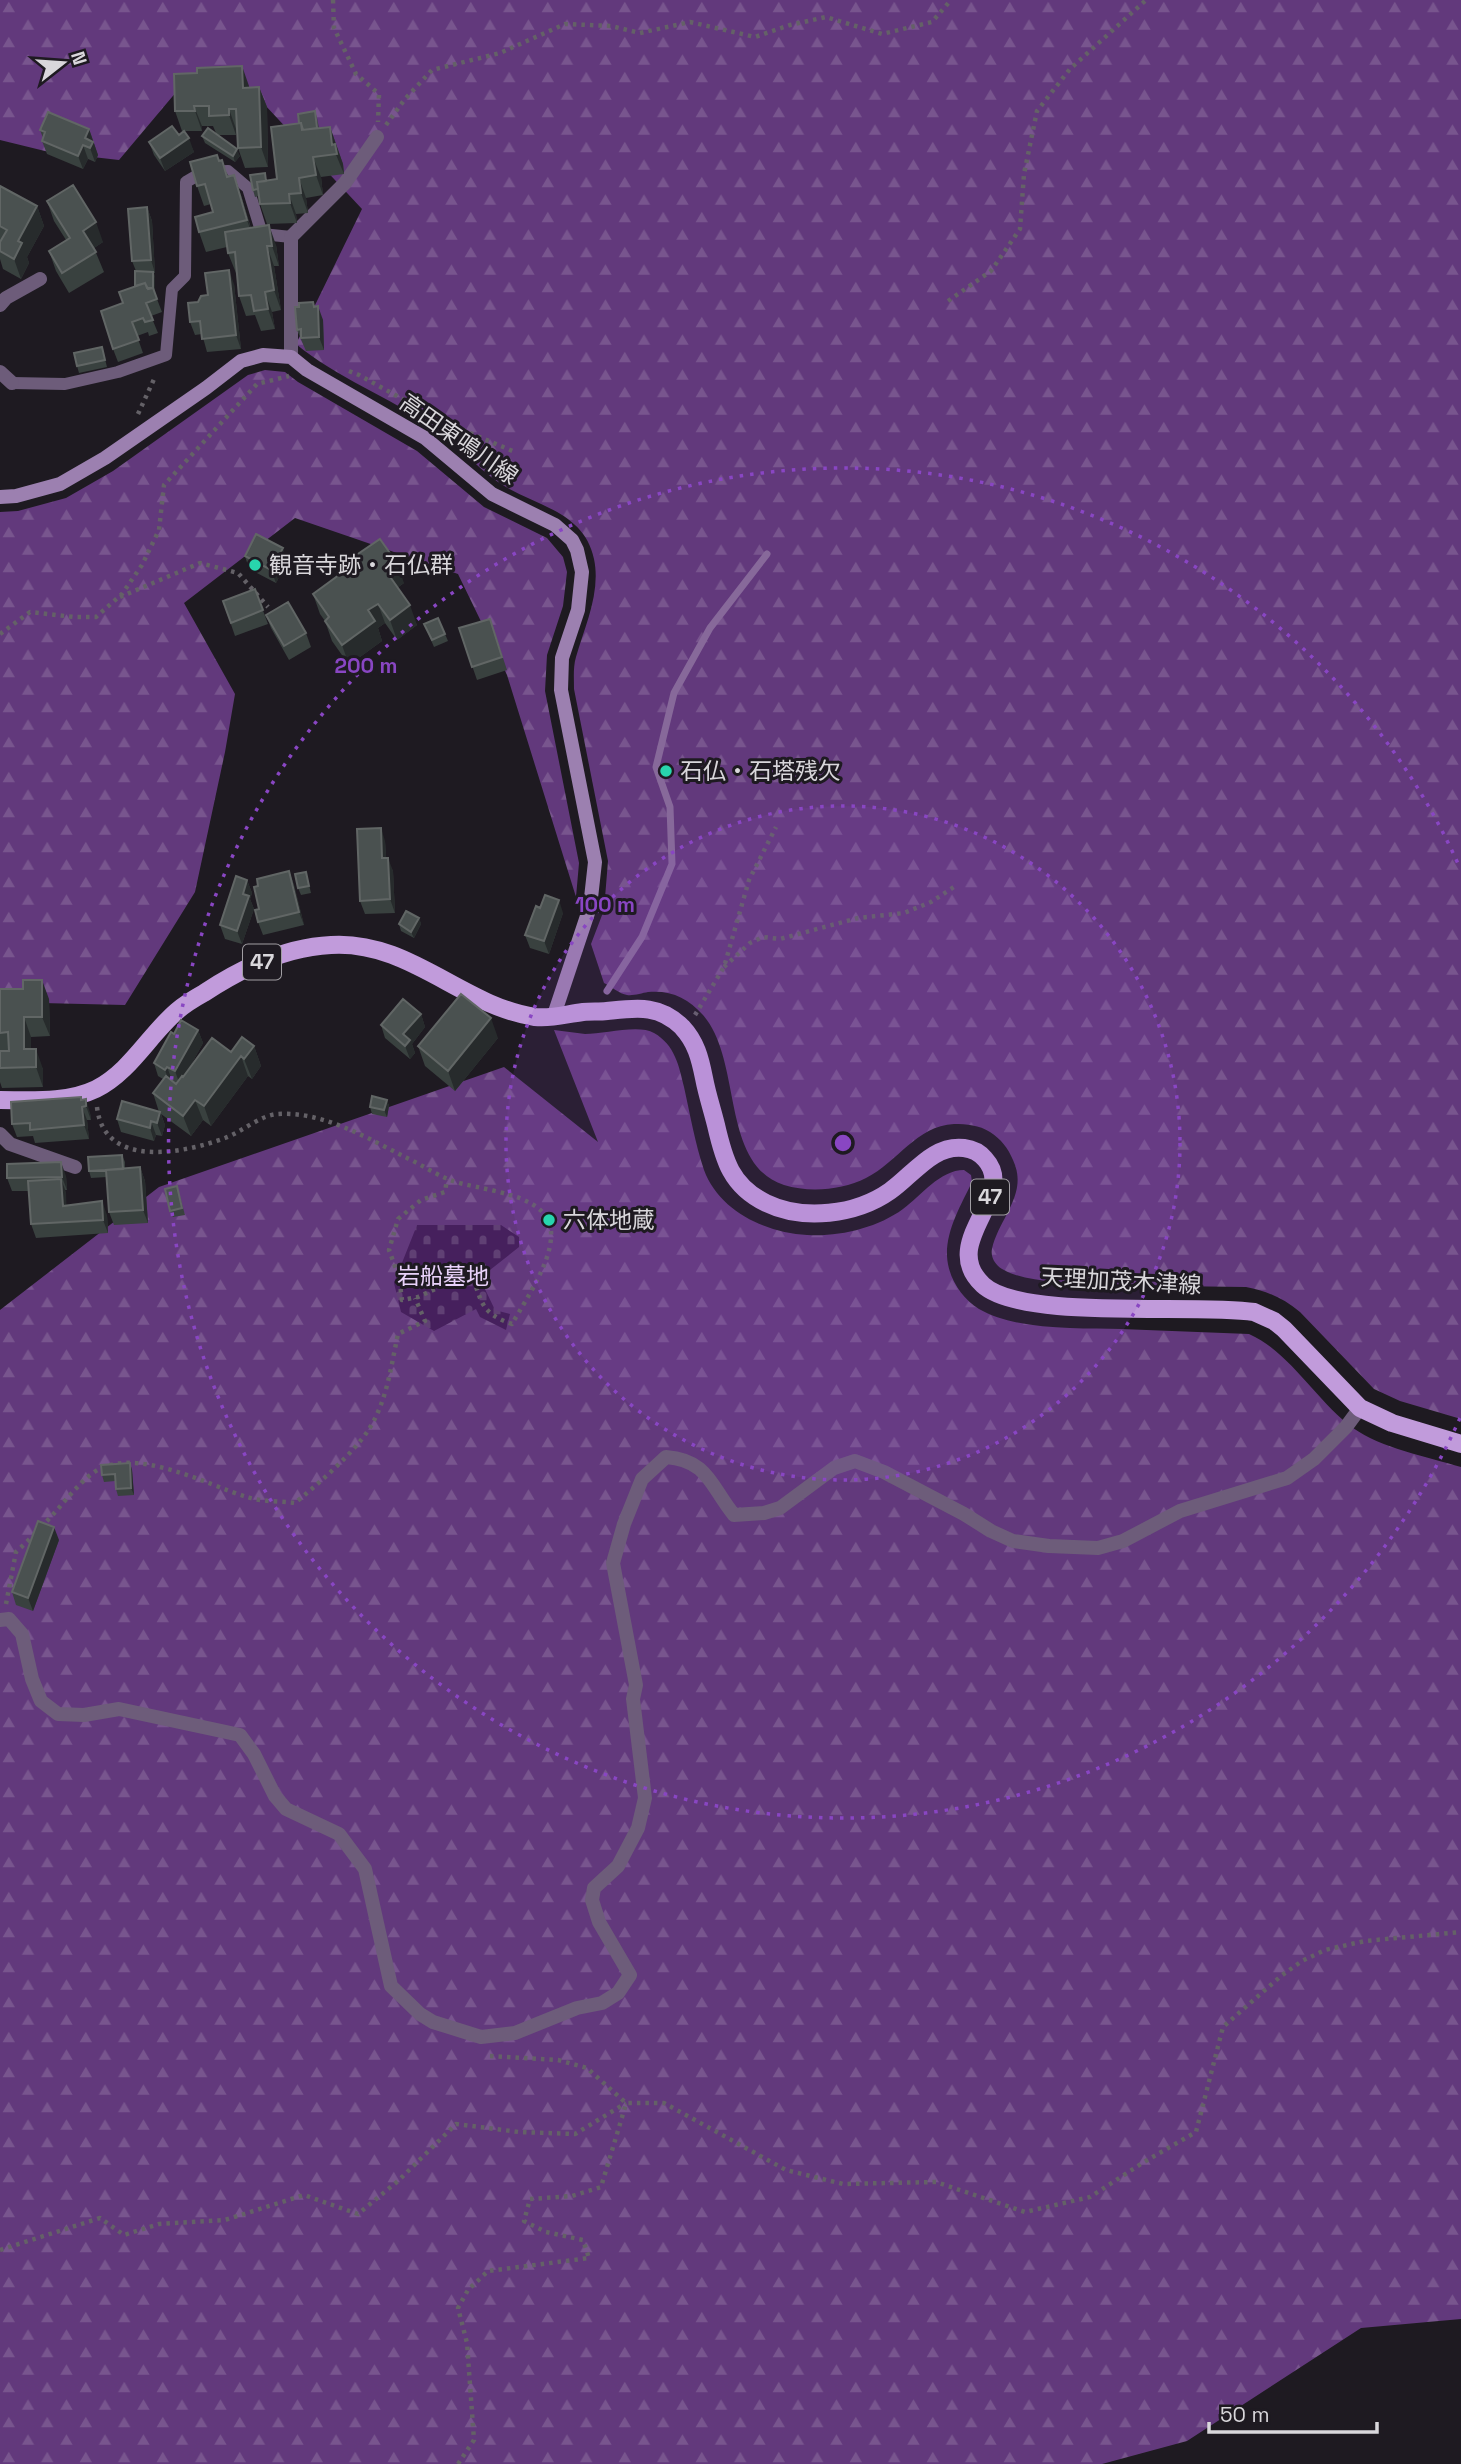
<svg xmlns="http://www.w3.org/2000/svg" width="1461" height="2464" font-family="'Space Grotesk','Noto Sans JP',sans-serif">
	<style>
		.forest { fill: url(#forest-firs) }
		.cemetery { fill: url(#cemetery-stones) }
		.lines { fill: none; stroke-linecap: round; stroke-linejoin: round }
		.stream { stroke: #87699a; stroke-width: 7 }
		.path { stroke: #646167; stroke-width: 4.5; stroke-dasharray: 3.5 5; stroke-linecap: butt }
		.service { stroke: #6d5c7a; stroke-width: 12 }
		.minor { stroke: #6d5c7a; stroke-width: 14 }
		.secondary { stroke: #9c80b0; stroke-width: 14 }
		.primary { stroke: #c19bdb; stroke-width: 18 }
		.wall { fill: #39413f }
		.shaded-wall { fill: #272b2c }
		.building { fill: #4a5150; stroke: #616665; stroke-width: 2 }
		.ring { fill: none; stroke: #8946c3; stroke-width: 3.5; stroke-dasharray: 3.5 7 }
		.poi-dot { fill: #28d5ad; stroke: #1e1a21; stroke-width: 2.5 }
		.labels { text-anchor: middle; stroke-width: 6; stroke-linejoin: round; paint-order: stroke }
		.shield { fill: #1e1a21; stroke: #a19ea3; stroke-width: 2 }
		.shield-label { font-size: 21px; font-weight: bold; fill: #d9d7db }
		.street-label { font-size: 23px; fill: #d9d7db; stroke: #1e1a21 }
		.poi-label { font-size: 23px; fill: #d9d7db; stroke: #1e1a21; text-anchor: start }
		.park-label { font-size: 23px; fill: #e9d2fa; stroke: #1e1a21 }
		.centre { fill: #8946c3; stroke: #1e1a21; stroke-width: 3.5 }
		.ring-label { font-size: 21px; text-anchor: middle; font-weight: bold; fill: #8946c3; stroke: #1e1a21; stroke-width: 6; stroke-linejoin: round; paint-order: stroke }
	</style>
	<defs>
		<pattern id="forest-firs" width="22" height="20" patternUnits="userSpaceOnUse" patternTransform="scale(1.75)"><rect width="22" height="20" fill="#62397c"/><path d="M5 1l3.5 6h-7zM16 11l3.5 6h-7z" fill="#78558e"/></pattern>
		<pattern id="cemetery-stones" width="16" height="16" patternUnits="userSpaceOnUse" patternTransform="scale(1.75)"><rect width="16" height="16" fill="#46205d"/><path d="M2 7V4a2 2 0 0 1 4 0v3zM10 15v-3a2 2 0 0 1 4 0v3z" fill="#604074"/></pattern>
	</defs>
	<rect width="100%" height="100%" fill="#1e1a21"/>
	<path class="forest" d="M0,0H1461V1419L1400,1401L1374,1389L1300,1312C1283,1298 1267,1291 1246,1287C1195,1286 1144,1286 1093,1283C1066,1282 1028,1283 1004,1270C997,1267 990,1258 992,1249C999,1218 1029,1194 1013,1160C1008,1148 1001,1139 990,1132C979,1125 967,1124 954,1124C916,1126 898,1162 866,1178C842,1190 810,1193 784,1185C720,1164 743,1061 703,1015C688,998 671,990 648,992C642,993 633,996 627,995C620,994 610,986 604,983L591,944L604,910L608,861L574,689C574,679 573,667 576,657C585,626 601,592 594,559C584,510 533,506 498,482C475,466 456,443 433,427C389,397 337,378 296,344L362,209L251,90L188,78L119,160L49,152L0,140Z
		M265,370L285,372L298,382L417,451L484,507L547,538L563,557L567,572L563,606L547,655L545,691L579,863L576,897L507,675L458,574L295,518L184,603L235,694L225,752L195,892L125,1005L0,1002V512L18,511L66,498L113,471L248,375Z
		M554,1030C564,1031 575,1033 585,1034C604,1034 639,1024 654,1033C675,1045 679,1066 684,1087C690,1114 695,1143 704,1170C719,1211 766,1233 807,1235C839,1237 877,1228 903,1209C922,1195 940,1170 964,1170L971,1175L972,1182C961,1205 946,1230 947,1256C948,1277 961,1298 979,1309C1017,1331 1078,1328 1121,1329C1163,1331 1206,1332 1249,1334C1290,1352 1317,1402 1353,1428C1381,1448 1428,1457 1461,1467V2319L1361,2328L1187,2441L1102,2464H0V1310L159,1187L504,1067L598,1142Z"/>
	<path class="cemetery" d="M417,1225H501L519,1237V1247L490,1270L484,1287L495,1310L510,1314L506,1330L480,1317L476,1309L434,1331L401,1312L394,1283Z"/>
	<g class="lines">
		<path class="stream" d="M607,991L642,937L672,864L670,807L656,767L674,693L710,628L767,554"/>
		<path class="path" d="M333,0L334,28L356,74L379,94L378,122
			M386,125L405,99L432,70L500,53L565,24L611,26L640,33L690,22L755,37L790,25L826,17L882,34L932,22L951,0
			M948,301L991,271L1020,229L1024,174L1037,111L1070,69L1146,0
			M349,371L359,375L444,422L515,452
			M138,414L155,377
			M120,597L200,563L238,573L268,607
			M0,634L30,612L74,617H96L122,594L142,565L159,530L164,485L257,384L289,376
			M724,967L750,943L763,937L780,939L858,918L904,913L931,902L957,885
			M695,1015L724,967L749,880L776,827
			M97,1107C104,1170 185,1153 225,1138C242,1132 260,1115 278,1114C323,1111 369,1139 407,1158C422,1165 435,1174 450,1180C477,1190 537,1192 549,1222C560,1251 526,1299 512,1324C480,1313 482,1302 471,1272L418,1297L402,1300L399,1277L389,1250L398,1219L421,1200L445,1192L447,1179
			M41,1527C58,1511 75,1486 93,1473C133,1444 207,1485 247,1497C262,1502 280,1501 295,1503C318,1484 354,1453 369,1429C387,1401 391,1366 398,1334L425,1321L415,1298
			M6,1604L16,1552L35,1534
			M490,2056L558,2060L587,2068L626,2103H664L786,2170L843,2184L936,2182L1025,2212L1090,2197L1144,2162L1196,2132L1223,2027L1281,1976L1302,1961L1325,1950L1365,1941L1461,1932
			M0,2250L100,2218L124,2235L159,2224L225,2220L304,2195L358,2214L398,2181L456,2124L519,2132L575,2134L626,2103
			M458,2464L474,2440L467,2343L458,2308L468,2290L488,2271L589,2258L583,2240L546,2232L524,2221L530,2199L572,2196L601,2187L626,2104"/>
		<path class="service" d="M12,383L65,384L118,372L166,355L172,289L185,276L186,182L203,172L228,171L248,188L262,234L291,237"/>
		<path class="minor" d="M0,305L6,298L40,279
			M291,357V237L345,183L377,137
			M0,372L12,383
			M0,1134L10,1144L75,1167
			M0,1620L9,1619L22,1634L32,1679L41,1701L58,1714L84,1715L119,1709L240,1735L254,1754L275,1796L286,1809L339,1834L365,1869L391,1986L420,2014L433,2022L481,2037L515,2033L577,2008L602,2003L618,1993L630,1975L599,1922L592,1900L594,1888L618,1866L638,1828L645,1798L633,1699L636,1685L613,1563L624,1524L642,1479L666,1457C708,1460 711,1487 734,1515L764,1513L780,1508L834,1468L855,1461L884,1472L964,1514L991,1531L1013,1541L1049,1546L1098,1548L1123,1541L1180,1511L1287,1478L1314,1459L1346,1427L1360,1408"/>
		<path class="secondary" d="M0,497L16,496L60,484L105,458L206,388L241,361L263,355L291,357L307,370L425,438L492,494L555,525L572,540L577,550L582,572L578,610L562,658L561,690L595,862L590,907L553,1018"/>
		<path class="primary" d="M0,1100C31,1100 67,1103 96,1089C130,1072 149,1035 177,1011C185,1004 195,998 204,993C242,968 285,947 331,945C409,940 462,1006 535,1017C552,1019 566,1014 583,1012C591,1011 599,1012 607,1011C636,1008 659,1004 682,1027C696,1042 700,1058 704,1078C707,1094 712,1109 716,1125C724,1160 731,1186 766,1203C803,1221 856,1215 890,1191C913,1175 933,1144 964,1148C972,1149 980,1153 985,1159C1019,1196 937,1242 983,1285C1022,1321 1196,1303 1254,1312L1274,1321L1284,1329L1360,1408L1392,1423L1461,1444"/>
	</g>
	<path class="wall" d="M249,87H259L267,107L268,167L245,168L238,148L237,129L236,135H219L240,156L235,162L205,143L202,136L216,133L213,126H202V131H184L194,152L165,171L154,155L149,142L179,135L184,131H182L175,111Z
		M315,111L317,118L319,128L330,127L343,164L344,174L321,177L323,195L306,198L308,213L296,214L297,223L267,224L260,204L259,196L255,197L253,190L267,180L277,179L299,123Z
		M89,129L98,155L95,162L88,159L83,169L47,154L42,141L43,138L40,130Z
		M219,161L241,195L251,228L276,245L279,266H274L281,310L272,312L275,329L261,331L255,315L246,316L239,296L237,273H236L228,253L227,247L206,252L199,232L213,212L211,204L204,206L197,186Z
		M0,186L37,206L44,226L27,257L29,263L21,279L3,269L0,259Z
		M47,201L103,242L94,248L104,272L69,293L56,271L49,251L66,240L54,221Z
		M147,207L152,221L155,273H154L155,278V294L162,312L151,316L158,333L149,336L148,332L137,336L143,353L118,362L113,349L135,286L136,271L132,261Z
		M234,284L241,349L207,352L202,334L195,335L190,322L198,302L208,295Z
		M315,307L323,320L324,350L306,351L297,330Z
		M102,347L107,367L79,373L77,366Z
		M245,556L287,562L276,583L249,569Z
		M355,556L404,583L397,588L417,625L397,640L385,623L378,628L382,641L349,665L332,641L325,621L320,614L313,594L342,573L340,567H350L357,562Z
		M255,589L268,624L235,636L223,601Z
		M266,615L306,633L311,647L289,660L271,628Z
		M490,619L507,670L477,680L459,628Z
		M424,624L445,634L448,641L434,647Z
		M385,841L386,858L393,871L395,913L365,914L360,901Z
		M289,871L294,885L304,925L263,935L258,922L259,909L258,886Z
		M306,872L311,893L301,895L298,888Z
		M247,880L252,893L250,899L254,909L242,944L225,939L220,925Z
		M540,908L563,913L549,954L530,948L525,935Z
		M419,918L421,924L414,938L401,931L399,924Z
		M0,989L49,999L50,1036L31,1037V1049L43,1069V1087L2,1088L0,1082Z
		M421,1014L425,1027L412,1044L415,1053L410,1059L385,1038L381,1025Z
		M198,1030L203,1043L187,1072L231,1052L254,1046L261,1066L252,1079L248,1076L211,1126L203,1120L191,1136L161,1114L165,1125L162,1136L156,1135L154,1141L121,1132L117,1119L159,1112L153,1093L163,1079L158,1076L154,1063L174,1034Z
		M498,1038L455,1091L425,1066L418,1046Z
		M82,1100L90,1113L91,1120H87L89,1139L35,1143L33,1136L17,1137L12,1124Z
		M387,1100L389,1106L387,1117L372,1114L370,1107Z
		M122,1155L125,1162V1168L140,1167L145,1181L148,1223L114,1225L109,1212L107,1177L91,1178L89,1171Z
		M66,1176L67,1190H65L66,1205L107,1215L108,1233L36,1238L31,1224L29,1191H12L7,1178Z
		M177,1186L185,1215L173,1217L170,1211Z
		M130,1463L132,1470L134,1495L118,1496L116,1489L115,1481L104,1482L102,1475Z
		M59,1540L33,1611L16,1605L12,1592Z"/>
	<path class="shaded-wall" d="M242,66L249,86L250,107L243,88Z
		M259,87L267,107L268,167L261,147Z
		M194,106L202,126V131L195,111Z
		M229,109L236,129V135L229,115Z
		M330,127L343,164L344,174L332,145Z
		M89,129L98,155L95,162L90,148L85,138Z
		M189,138L194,152L165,171L160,158Z
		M83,145L88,159L83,169L78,156Z
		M237,149L240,156L235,162L233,156Z
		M313,157L321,177L323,195L316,175Z
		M234,175L241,195L254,240L247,220Z
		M299,178L306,198L308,213L301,193Z
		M289,194L296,214L297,223L290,203Z
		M37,206L44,226L27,257L29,263L21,279L14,259L18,241Z
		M147,207L152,221L155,273L151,260Z
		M96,222L103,242L91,250L83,231Z
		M269,225L276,245L279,266L272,246Z
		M267,246L274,266L281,310L274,290Z
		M229,270L234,284L241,349L236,335Z
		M153,272L155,278V295L153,288Z
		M265,292L272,312L275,329L268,309Z
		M313,302L318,316V306L323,320L324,350L319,337Z
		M283,548L287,562L276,583L271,570Z
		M397,563L404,583L393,591L386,571Z
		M378,604L385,623L378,628L382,641L349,665L342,645L368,610Z
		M410,605L417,625L397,640L390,620Z
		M381,828L385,841L387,871L382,858Z
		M388,858L393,871L395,913L390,899Z
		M289,871L294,885L304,925L299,912Z
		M247,880L252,893L250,899L254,909L242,944L237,931L243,894Z
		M559,900L563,913L549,954L544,941Z
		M419,918L421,924L414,938L411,932Z
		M42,980L49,999L50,1036L42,1017Z
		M421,1014L425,1027L412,1044L415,1053L410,1059L405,1046L403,1034Z
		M24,1017L31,1037V1069L24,1049Z
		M491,1018L498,1038L455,1091L448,1071Z
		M198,1030L203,1043L180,1085L175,1071Z
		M254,1046L261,1066L252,1079L244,1059Z
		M36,1049L43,1069V1087L36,1067Z
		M241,1056L248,1076L211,1126L204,1106Z
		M167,1067L172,1080L170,1084L165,1070Z
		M86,1099L90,1113L91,1120L86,1106Z
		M195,1100L203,1120L191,1136L183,1116Z
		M387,1100L389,1106L387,1117L384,1110Z
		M82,1107L87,1120L89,1139L84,1125Z
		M160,1112L165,1125L162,1136L157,1123Z
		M151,1121L156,1135L154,1141L150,1128Z
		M61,1162L66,1176L67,1190L62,1177Z
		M140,1167L145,1181L148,1223L143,1210Z
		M61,1179L66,1192L67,1219L63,1206Z
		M102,1201L107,1215L108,1233L103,1220Z
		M130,1463L132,1470L134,1495L131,1488Z
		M54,1527L59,1540L33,1611L28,1598Z"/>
	<path class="building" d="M242,66L243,88L259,87L261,147L238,148L236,109H229V115L209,116V106H194L195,111H175L174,74L197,73V68Z
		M315,111L317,128L303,130L301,123H299L298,114Z
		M48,112L89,129L85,138L93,142L90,148L83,145L78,156L42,141L45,132L40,130Z
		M301,123L302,130L330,127L332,145L335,144L337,154L313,157L316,175L299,178L301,193L289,194L290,203L260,204L257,182L277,179L271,127Z
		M172,126L179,135L184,131L189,138L160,158L149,142Z
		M208,128L237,149L233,156L202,136Z
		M217,155L219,161L222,160L227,177L234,175L247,220L199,232L195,217L213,212L205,184L197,186L190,162Z
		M265,173L266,181L257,182L258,189L253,190L250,175Z
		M73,185L96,222L83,231L96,252L62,273L49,251L70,238L47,201Z
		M0,186L37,206L18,241L22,243L14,259L0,251V242L7,230L0,226Z
		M147,207L151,260L132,261L128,209Z
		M269,225L272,246H267L274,290L265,292L268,309L254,311L251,295L239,296L235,252L228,253L225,232Z
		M229,270L236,335L202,339L200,321L190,322L188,303L198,302L201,296L208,295L205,273Z
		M135,271L153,272V288H147L145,283L135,286Z
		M145,283L148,289L153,288L157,299L146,303L153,320L145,322L143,318L132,322L139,340L113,349L101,311L123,303L119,292Z
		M313,302L314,307L318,306L319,337L301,338V329L297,330L295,307H299V303Z
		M102,347L105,360L77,366L74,353Z
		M256,534L283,548L271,570L245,556Z
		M380,539L397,563L386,571L410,605L390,620L378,604L368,610L375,621L342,645L325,621L329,617L313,594L343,572L340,567L347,562L350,567L359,561L355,556Z
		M255,589L263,610L231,623L223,601Z
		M288,602L306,633L284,646L266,615Z
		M438,618L445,634L432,640L424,624Z
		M490,619L502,657L472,667L459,628Z
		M381,828L382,858H388L390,899L360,901L357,829Z
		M289,871L299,912L258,922L255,910L259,909L254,887L258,886L257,879Z
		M306,872L309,886L298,888L295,874Z
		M236,876L247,880L243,894L249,896L237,931L220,925Z
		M545,895L559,900L544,941L525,935L536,906L540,908Z
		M406,911L419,918L411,932L399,924Z
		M23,980H42V1017H24V1049H36V1067L0,1068V1051H9L8,1032L0,1033V989H23Z
		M461,994L491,1018L448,1071L418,1046Z
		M403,999L421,1014L403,1034L410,1040L405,1046L381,1025Z
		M181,1020L198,1030L175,1071L167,1067L165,1070L154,1063L171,1032L174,1034Z
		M242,1037L254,1046L244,1059L241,1056L204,1106L195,1100L183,1116L153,1093L166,1076L176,1084L182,1076L183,1077L212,1038L231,1052Z
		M372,1096L387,1100L384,1110L370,1107Z
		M81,1097V1100L86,1099V1106L82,1107L84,1125L30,1130V1123L12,1124L11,1102Z
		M122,1101L160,1112L157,1123L151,1121L150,1128L117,1119Z
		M122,1155L123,1169L89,1171L88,1157Z
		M61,1162L62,1177L7,1178V1164Z
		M140,1167L143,1210L109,1212L106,1170Z
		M61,1179L63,1206L102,1201L103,1220L31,1224L28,1181Z
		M177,1186L182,1208L170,1211L165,1189Z
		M130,1463L131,1488L116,1489L115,1474L102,1475L101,1465Z
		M38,1521L54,1527L28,1598L12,1592Z"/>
	<circle cx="843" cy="1143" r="337" fill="#8946c3" fill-opacity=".12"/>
	<g class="ring">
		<circle cx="843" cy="1143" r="337"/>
		<path d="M1460 1418A675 675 0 1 1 1460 868"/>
	</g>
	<g class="poi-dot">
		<circle cx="255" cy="565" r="7"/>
		<circle cx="666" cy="771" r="7"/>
		<circle cx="549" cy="1220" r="7"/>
	</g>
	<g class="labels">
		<g class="shield">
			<rect x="243" y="944.5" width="38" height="35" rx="5"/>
			<rect x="971" y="1179.5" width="38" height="35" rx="5"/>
		</g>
		<g class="shield-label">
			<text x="262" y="969">47</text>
			<text x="990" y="1204">47</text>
		</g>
		<g class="street-label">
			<text transform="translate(459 439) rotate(35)" y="8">高田東鳴川線</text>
			<text transform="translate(1121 1281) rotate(3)" y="8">天理加茂木津線</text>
		</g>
		<g class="poi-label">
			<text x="269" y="573">観音寺跡・石仏群</text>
			<text x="680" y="779">石仏・石塔残欠</text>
			<text x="563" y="1228">六体地蔵</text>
		</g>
		<g class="park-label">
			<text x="443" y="1284">岩船墓地</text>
		</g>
	</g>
	<circle cx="843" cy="1143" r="10" class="centre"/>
	<g class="ring-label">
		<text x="366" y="673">200 m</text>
		<text x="605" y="912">100 m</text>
	</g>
	<g transform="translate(63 63) rotate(73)" stroke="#1e1a21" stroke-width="5" paint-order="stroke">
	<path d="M0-5L12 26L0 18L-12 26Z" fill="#d9d7db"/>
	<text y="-10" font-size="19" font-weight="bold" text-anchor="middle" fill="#d9d7db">N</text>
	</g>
	<path d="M1209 2422v10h168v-10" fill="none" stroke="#d9d7db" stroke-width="3.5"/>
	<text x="1220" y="2422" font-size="21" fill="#d9d7db" stroke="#1e1a21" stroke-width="5" paint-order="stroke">50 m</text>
</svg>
